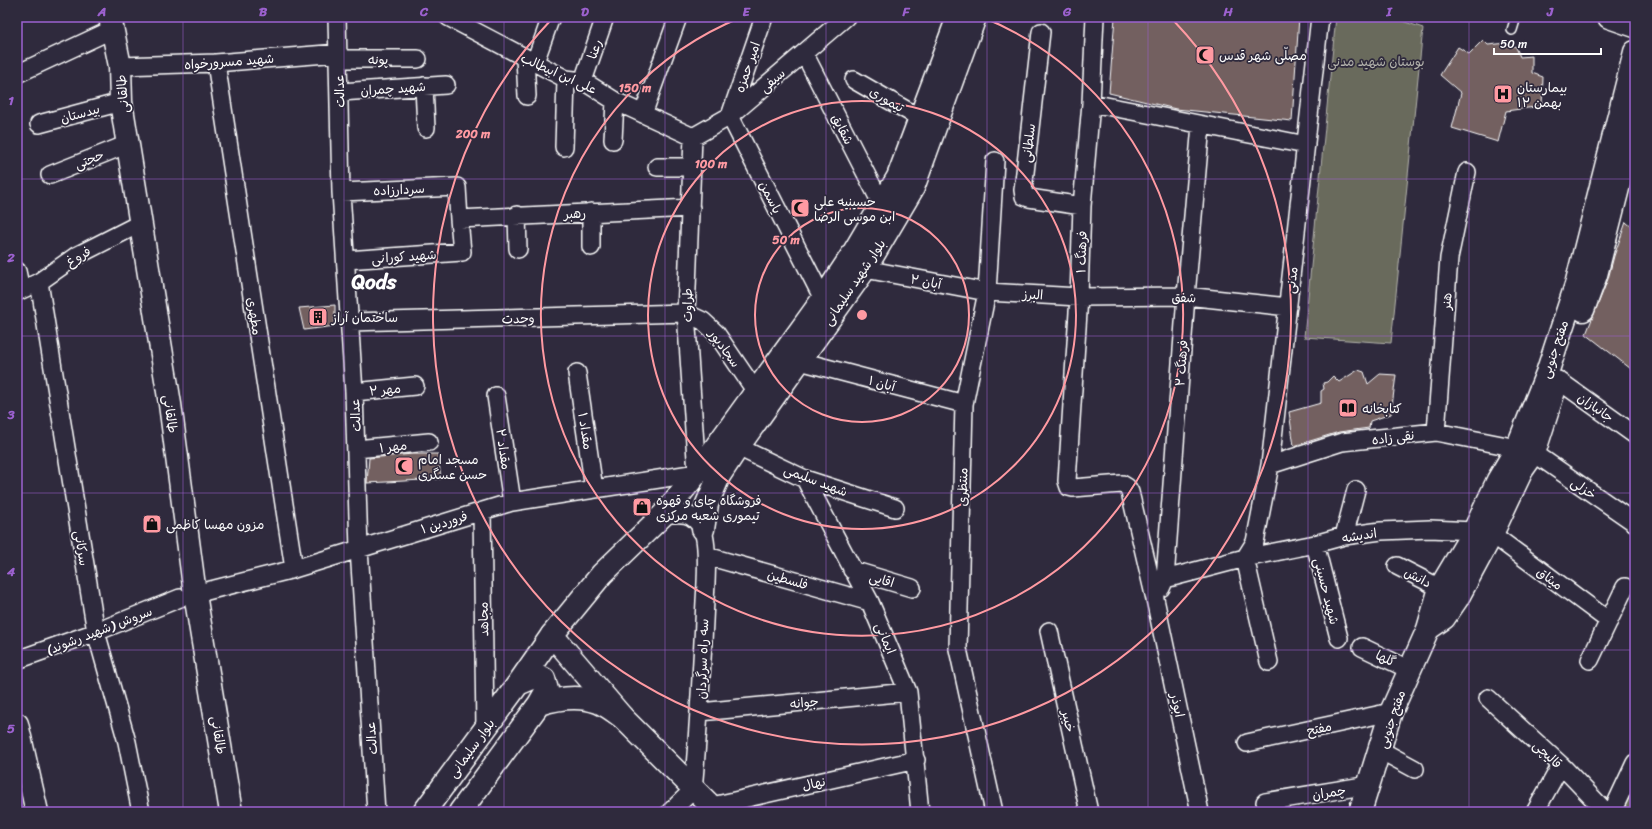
<svg xmlns="http://www.w3.org/2000/svg" width="1652" height="829" font-family="Sriracha,'Playpen Sans Arabic',sans-serif">
	<style>
		.green { fill: #696a5b; stroke: #b4b4ad }
		.building { fill: #736060; stroke: #fff }
		.lines { fill: none; stroke-linecap: round; stroke-linejoin: round }
		.service-casing { stroke: #fff; stroke-width: 12 }
		.minor-casing { stroke: #fff; stroke-width: 20 }
		.tertiary-casing { stroke: #fff; stroke-width: 25 }
		.secondary-casing { stroke: #fff; stroke-width: 25 }
		.service { stroke: #2f2a3d; stroke-width: 9 }
		.minor { stroke: #2f2a3d; stroke-width: 17 }
		.tertiary { stroke: #2f2a3d; stroke-width: 22 }
		.secondary { stroke: #2f2a3d; stroke-width: 22 }
		.grid { fill: none; stroke: #9c61cf; stroke-width: 1; stroke-opacity: 0.55 }
		.ring { fill: none; stroke: #ff9aa2; stroke-width: 2 }
		.labels { text-anchor: middle; stroke-width: 3.5; stroke-linejoin: round; paint-order: stroke }
		.street-label { font-size: 13px; fill: #fff; stroke: #2f2a3d }
		.poi-label { font-size: 13px; fill: #fff; stroke: #2f2a3d; text-anchor: start }
		.park-label { font-size: 13px; fill: #b4b4ad; stroke: #2f2a3d }
		.town-label { font-size: 21px; font-weight: bold; fill: #fff; stroke: #2f2a3d }
		.centre { fill: #ff9aa2; stroke: #2f2a3d; stroke-width: 2 }
		.ring-label { font-size: 12px; text-anchor: middle; font-weight: bold; fill: #ff9aa2; stroke: #2f2a3d; stroke-width: 3.5; stroke-linejoin: round; paint-order: stroke }
		.neatline { fill: none; stroke: #9c61cf; stroke-width: 1.5 }
		.grid-label { font-size: 13px; text-anchor: middle; font-weight: bold; fill: #9c61cf }
	</style>
	<rect width="100%" height="100%" fill="#2f2a3d"/>
	<filter id="ink" filterUnits="userSpaceOnUse"><feTurbulence type="fractalNoise" baseFrequency=".025" numOctaves="2"/><feDisplacementMap in="SourceGraphic" scale="8" xChannelSelector="R" yChannelSelector="G"/><feConvolveMatrix kernelMatrix="1 2 1 2 8 2 1 2 1" color-interpolation-filters="sRGB"/></filter>
	<g filter="url(#ink)">
		<path class="green" d="M1336,17H1390L1423,28L1391,343L1304,337Z
			M1635,766V812H1631L1618,800Z"/>
		<path class="building" d="M1115,17H1299L1292,121L1176,109L1109,93Z
			M1483,40L1488,45L1507,43L1516,47L1520,57L1532,56V73L1543,77L1542,106L1506,111L1498,142L1452,128L1461,93L1440,75L1458,47L1469,54Z
			M1626,222L1635,230V372L1586,334L1608,279L1614,256Z
			M335,305V326L304,330L299,308Z
			M1358,370L1364,372L1368,384L1380,374L1396,375L1391,414L1370,421L1369,428L1339,432L1294,446L1289,412L1321,403V391L1324,389L1323,383L1327,382L1333,376L1339,382Z
			M413,454H438L441,479L367,483L369,458Z"/>
		<g class="lines">
			<g class="service-casing">
				<path id="service" d="M1512,30L1516,17"/>
			</g>
			<g class="minor-casing">
				<path id="minor" d="M337,17L341,192L354,392L359,549L376,812
					M448,17L566,79L583,81L615,101L693,137
					M764,17L730,116L823,299
					M1095,17L1091,103L1082,206L1079,297L1067,481L1069,487L1073,488L1122,484L1127,487L1130,492L1155,599L1200,812
					M1041,32L1023,190L1024,196L1029,198L1082,206
					M804,53L882,205
					M525,58L527,96
					M338,59H418
					M535,62L551,17
					M216,63L294,569
					M120,66L216,63L339,53
					M17,74L111,30
					M854,80L920,118
					M583,81L605,17
					M424,86L426,128
					M340,92L446,85
					M1091,103L1306,145
					M643,114L678,17
					M39,124L121,102
					M693,137L730,116L846,17
					M613,140L615,101
					M564,147L566,79
					M657,167H692
					M50,175L128,144
					M341,192L457,187L459,219L462,252L346,260
					M591,212V247
					M517,215L518,249
					M459,219L691,208
					M865,269L987,292L1079,297L1186,296L1288,307
					M17,271L21,290
					M39,282L96,632L127,742L141,812
					M17,292L39,282L76,256L141,223
					M350,322L686,313L703,321L716,333L756,392
					M800,361L964,404
					M577,373L594,489
					M1558,380L1635,435
					M354,392L415,386
					M496,396L512,502
					M1436,432L1449,258L1467,172
					M738,447L805,479L895,508
					M356,449L429,442
					M1534,453L1635,523
					M1270,465L1342,442L1436,432L1517,448
					M805,479L870,602L908,692L920,812
					M482,511L485,728
					M663,515C680,513 693,511 702,529C709,543 706,585 705,601C702,664 699,727 693,790L670,812
					M1492,534L1609,621
					M1344,536L1356,490
					M1315,544L1339,638
					M707,556L870,602
					M1397,566L1440,588
					M852,570L912,588
					M1165,579L1245,558L1255,542L1270,465L1320,17
					M1161,588L1165,579L1186,296L1201,125
					M195,594L294,569L512,502L697,473L686,313L693,137
					M1049,631L1089,812
					M1362,647L1410,670
					M17,660L96,632L180,598
					M1590,660L1625,587
					M1269,662L1245,558L1315,544L1344,536L1381,531L1430,529L1474,531
					M1488,698L1561,765L1606,812
					M700,712L908,692
					M1247,743L1391,712
					M1380,750L1415,769
					M1265,802L1369,785
					M712,806L916,760
					M994,812L958,649L964,404L987,292L995,161
					M1535,812L1561,765
					M1612,812L1635,763"/>
			</g>
			<g class="tertiary-casing">
				<path id="tertiary" d="M110,17L120,66L121,102L170,404L195,594L231,812
					M1583,310L1596,275L1635,121
					M1428,629L1444,618L1457,599L1492,534L1522,470L1534,453L1554,391
					M552,635L622,717L717,812
					M17,724L37,812
					M1360,812L1391,712L1428,629L1440,588L1474,531L1498,480L1517,448L1547,373L1576,285L1635,52"/>
			</g>
			<g class="secondary-casing">
				<path id="secondary" d="M1609,17L1635,26
					M703,529L707,504L719,476L738,447L865,269L913,188L975,17
					M539,704C558,698 579,695 598,702C606,705 615,712 622,717
					M424,812L518,684L552,635L602,574L663,515L697,473L823,299L852,255L898,177L958,17
					M460,812L539,704L547,690L544,679L537,676L518,684"/>
			</g>
			<use href="#service" class="service"/>
			<use href="#minor" class="minor"/>
			<use href="#tertiary" class="tertiary"/>
			<use href="#secondary" class="secondary"/>
		</g>
	</g>
	<path class="grid" d="M183,17V812M344,17V812M504,17V812M665,17V812M826,17V812M987,17V812M1148,17V812M1308,17V812M1469,17V812M17,179H1635M17,336H1635M17,493H1635M17,650H1635"/>
	<g class="ring">
		<circle cx="862" cy="315" r="107"/>
		<circle cx="862" cy="315" r="214"/>
		<path d="M982 17A321 321 0 1 1 742 17"/>
		<path d="M1173 20A429 429 0 1 1 551 20"/>
	</g>
	<defs>
		<g id="mosque-square" transform="scale(1)"><rect x="-9" y="-9" width="18" height="18" rx="4" fill="#ff9aa2" stroke="#2f2a3d"/><path d="M3.5-4.9A6 6 0 1 0 3.5 4.9A5 5 0 1 1 3.5-4.9Z" fill="#111"/></g>
		<g id="hospital-square" transform="scale(1)"><rect x="-9" y="-9" width="18" height="18" rx="4" fill="#ff9aa2" stroke="#2f2a3d"/><path d="M-5-5h3v3.5h4V-5h3V5h-3V1.5h-4V5h-3Z" fill="#111"/></g>
		<g id="building-square" transform="scale(1)"><rect x="-9" y="-9" width="18" height="18" rx="4" fill="#ff9aa2" stroke="#2f2a3d"/><path d="M-4-6H4V6H1V3H-1V6H-4ZM-2.5-4.3h1.7v1.8h-1.7ZM.8-4.3h1.7v1.8H.8ZM-2.5-1h1.7V.8h-1.7ZM.8-1h1.7V.8H.8Z" fill="#111"/></g>
		<g id="library-square" transform="scale(1)"><rect x="-9" y="-9" width="18" height="18" rx="4" fill="#ff9aa2" stroke="#2f2a3d"/><path d="M-6-4Q-3-5.5-.7-3.5V5Q-3 3-6 4ZM6-4Q3-5.5 .7-3.5V5Q3 3 6 4Z" fill="#111"/></g>
		<g id="shop-square" transform="scale(1)"><rect x="-9" y="-9" width="18" height="18" rx="4" fill="#ff9aa2" stroke="#2f2a3d"/><path d="M-5-2.5h2.3a2.7 3.5 0 0 1 5.4 0H5L5.5 6h-11ZM-1.5-2.5h3a1.5 2.3 0 0 0-3 0Z" fill="#111"/></g>
	</defs>
	<g fill-rule="evenodd">
		<use href="#mosque-square" x="1205" y="55"/>
		<use href="#hospital-square" x="1503" y="94"/>
		<use href="#mosque-square" x="800" y="208"/>
		<use href="#building-square" x="318" y="317"/>
		<use href="#library-square" x="1348" y="408"/>
		<use href="#mosque-square" x="404" y="466"/>
		<use href="#shop-square" x="642" y="507"/>
		<use href="#shop-square" x="152" y="524"/>
	</g>
	<g class="labels">
		<g class="street-label">
			<text transform="translate(594 49) rotate(-71)" y="5">رعنا</text>
			<text x="378" y="64">پونه</text>
			<text transform="translate(229 61) rotate(-4)" y="5">شهید مسرورخواه</text>
			<text transform="translate(747 67) rotate(-71)" y="5">امیر حمزه</text>
			<text transform="translate(559 73) rotate(24)" y="5">علی ابن ابیطالب</text>
			<text transform="translate(772 80) rotate(-41)" y="5">سیفی</text>
			<text transform="translate(393 88) rotate(-4)" y="5">شهید چمران</text>
			<text transform="translate(339 91) rotate(-92)" y="5">عدالت</text>
			<text transform="translate(122 94) rotate(-95)" y="5">طالقانی</text>
			<text transform="translate(887 99) rotate(30)" y="5">تیموری</text>
			<text transform="translate(80 113) rotate(-15)" y="5">بیدستان</text>
			<text transform="translate(843 129) rotate(63)" y="5">شقایق</text>
			<text transform="translate(1028 143) rotate(-83)" y="5">سلطانی</text>
			<text transform="translate(89 159) rotate(-22)" y="5">حجتی</text>
			<text transform="translate(399 189) rotate(-3)" y="5">سردارزاده</text>
			<text transform="translate(771 197) rotate(63)" y="5">یاسمن</text>
			<text transform="translate(575 213) rotate(-2)" y="5">رهبر</text>
			<text transform="translate(1081 252) rotate(-88)" y="5">فرهنگ ۱</text>
			<text transform="translate(78 256) rotate(-30)" y="5">فروغ</text>
			<text transform="translate(404 256) rotate(-4)" y="5">شهید کورانی</text>
			<text transform="translate(1291 280) rotate(-83)" y="5">مدنی</text>
			<text transform="translate(926 281) rotate(11)" y="5">آبان ۲</text>
			<text transform="translate(854 282) rotate(-56)" y="5">بلوار شهید سلیمانی</text>
			<text transform="translate(1033 294) rotate(3)" y="5">البرز</text>
			<text transform="translate(1184 297) rotate(2)" y="5">شفق</text>
			<text transform="translate(1446 301) rotate(-86)" y="5">هنر</text>
			<text transform="translate(687 305) rotate(-90)" y="5">طراوت</text>
			<text transform="translate(255 316) rotate(81)" y="5">مطهری</text>
			<text transform="translate(518 318) rotate(-2)" y="5">وحدت</text>
			<text transform="translate(725 348) rotate(54)" y="5">سجادپور</text>
			<text transform="translate(1554 349) rotate(-71)" y="5">مفتح جنوبی</text>
			<text transform="translate(1181 363) rotate(-86)" y="5">فرهنگ ۲</text>
			<text transform="translate(882 383) rotate(15)" y="5">آبان ۱</text>
			<text transform="translate(385 389) rotate(-5)" y="5">مهر ۲</text>
			<text transform="translate(1596 407) rotate(35)" y="5">جانبازان</text>
			<text transform="translate(171 414) rotate(82)" y="5">طالقانی</text>
			<text transform="translate(355 415) rotate(-93)" y="5">عدالت</text>
			<text transform="translate(586 431) rotate(81)" y="5">مقداد ۱</text>
			<text transform="translate(1393 437) rotate(-7)" y="5">نقی زاده</text>
			<text transform="translate(393 446) rotate(-6)" y="5">مهر ۱</text>
			<text transform="translate(504 449) rotate(82)" y="5">مقداد ۲</text>
			<text transform="translate(816 480) rotate(21)" y="5">شهید سلیمی</text>
			<text transform="translate(962 487) rotate(-89)" y="5">منتظری</text>
			<text transform="translate(1584 488) rotate(35)" y="5">خزلی</text>
			<text transform="translate(444 522) rotate(-17)" y="5">فروردین ۱</text>
			<text transform="translate(1359 535) rotate(-9)" y="5">اندیشه</text>
			<text transform="translate(82 548) rotate(81)" y="5">سرکانی</text>
			<text transform="translate(1418 577) rotate(27)" y="5">دانش</text>
			<text transform="translate(1550 578) rotate(37)" y="5">میثاق</text>
			<text transform="translate(788 579) rotate(16)" y="5">فلسطین</text>
			<text transform="translate(882 579) rotate(17)" y="5">اقایی</text>
			<text transform="translate(1327 591) rotate(76)" y="5">شهید حسینی</text>
			<text transform="translate(483 619) rotate(-91)" y="5">مجاهد</text>
			<text transform="translate(99 630) rotate(-21)" y="5">سروش (شهید رشوند)</text>
			<text transform="translate(886 638) rotate(67)" y="5">ایمانی</text>
			<text transform="translate(1386 658) rotate(26)" y="5">گلها</text>
			<text transform="translate(702 659) rotate(-88)" y="5">سه راه سرگردان</text>
			<text transform="translate(804 702) rotate(-6)" y="5">جوانه</text>
			<text transform="translate(1178 705) rotate(78)" y="5">ابوذر</text>
			<text transform="translate(1391 719) rotate(-71)" y="5">مفتح جنوبی</text>
			<text transform="translate(1069 721) rotate(78)" y="5">خیبر</text>
			<text transform="translate(1319 728) rotate(-12)" y="5">مفتح</text>
			<text transform="translate(219 735) rotate(81)" y="5">طالقانی</text>
			<text transform="translate(371 738) rotate(-94)" y="5">عدالت</text>
			<text transform="translate(471 748) rotate(-54)" y="5">بلوار سلیمانی</text>
			<text transform="translate(1548 754) rotate(43)" y="5">قالیچی</text>
			<text transform="translate(814 783) rotate(-13)" y="5">نهال</text>
			<text transform="translate(1329 792) rotate(-9)" y="5">چمران</text>
		</g>
		<g class="poi-label">
			<text x="1219" y="60">مصلّی شهر قدس</text>
			<text x="1517" y="92">بیمارستان<tspan x="1517" dy="15">۱۲ بهمن</tspan></text>
			<text x="814" y="206">حسینیه علی<tspan x="814" dy="15">ابن موسی الرضا</tspan></text>
			<text x="332" y="322">ساختمان آراز</text>
			<text x="1362" y="413">کتابخانه</text>
			<text x="418" y="464">مسجد امام<tspan x="418" dy="15">حسن عسگری</tspan></text>
			<text x="656" y="505">فروشگاه چای و قهوه<tspan x="656" dy="15">تیموری شعبه مرکزی</tspan></text>
			<text x="166" y="529">مزون مهسا کاظمی</text>
		</g>
		<g class="park-label">
			<text x="1376" y="66">بوستان شهید مدنی</text>
		</g>
		<g class="town-label">
			<text x="374" y="289">Qods</text>
		</g>
	</g>
	<circle cx="862" cy="315" r="6" class="centre"/>
	<g class="ring-label">
		<text x="635" y="92">150 m</text>
		<text x="473" y="138">200 m</text>
		<text x="711" y="168">100 m</text>
		<text x="786" y="244">50 m</text>
	</g>
	<rect width="1652" height="829" fill="none" stroke="#2f2a3d" stroke-width="44"/>
	<path d="M1494 48v6h107v-6" fill="none" stroke="#ffffff" stroke-width="2"/>
	<text x="1500" y="48" font-size="12" fill="#ffffff" stroke="#2f2a3d" stroke-width="3" paint-order="stroke">50 m</text>
	<rect x="22" y="22" width="1608" height="785" class="neatline"/>
	<g class="grid-label">
		<text x="102" y="16">A</text>
		<text x="263" y="16">B</text>
		<text x="424" y="16">C</text>
		<text x="585" y="16">D</text>
		<text x="746" y="16">E</text>
		<text x="906" y="16">F</text>
		<text x="1067" y="16">G</text>
		<text x="1228" y="16">H</text>
		<text x="1389" y="16">I</text>
		<text x="1550" y="16">J</text>
		<text x="11" y="105">1</text>
		<text x="11" y="262">2</text>
		<text x="11" y="419">3</text>
		<text x="11" y="576">4</text>
		<text x="11" y="733">5</text>
	</g>
</svg>
